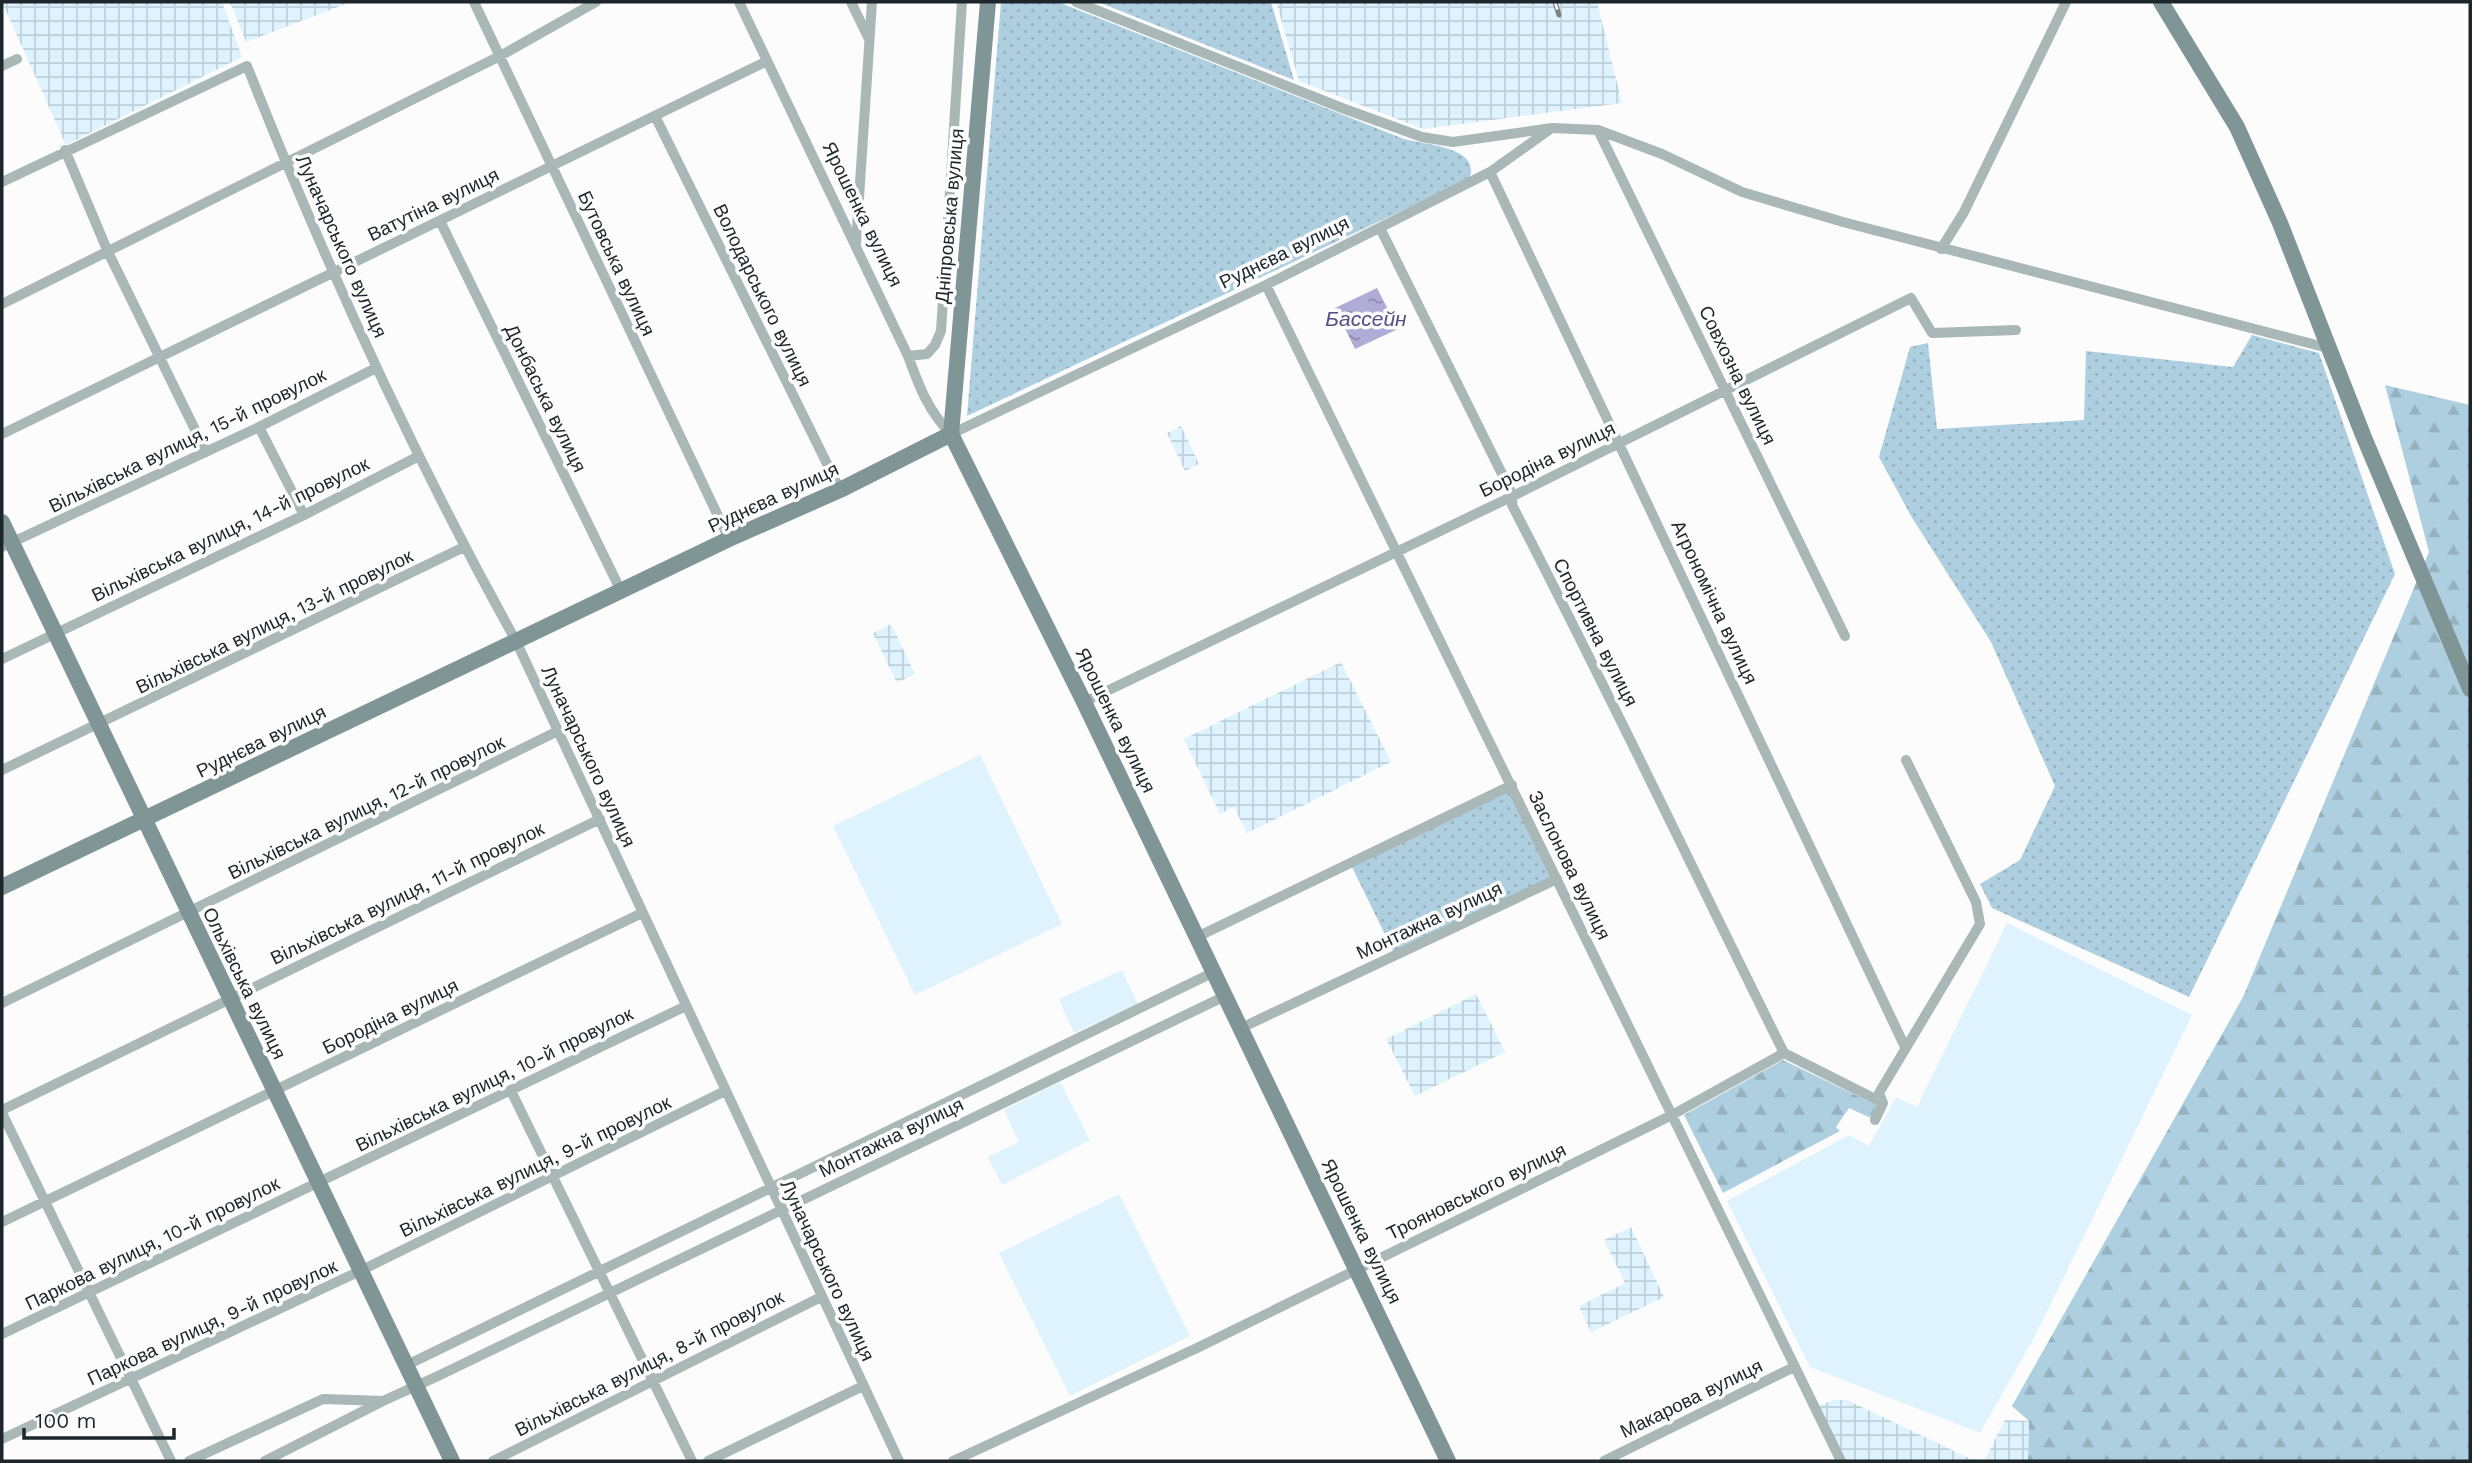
<svg xmlns="http://www.w3.org/2000/svg" width="2472" height="1463" font-family="'Work Sans',sans-serif">
	<style>
		.built { fill: #def3fe }
		.industrial { fill: url(#industrial-grid) }
		.grass { fill: url(#grass-dots) }
		.forest { fill: url(#forest-firs) }
		.water { fill: url(#water-ripples) }
		.lines { fill: none; stroke-linecap: round; stroke-linejoin: round }
		.street { stroke: #a9b7b7; stroke-width: 10 }
		.secondary { stroke: #809596; stroke-width: 16 }
		.rail-casing { stroke: #7c8184; stroke-width: 5 }
		.rail { stroke: #fcfcfc; stroke-width: 2.5; stroke-dasharray: 8; stroke-linecap: butt }
		.labels { text-anchor: middle; stroke-width: 7; stroke-linejoin: round; paint-order: stroke }
		.street-label { font-size: 19px; fill: #1c262b; stroke: #fcfcfc }
		.water-label { font-size: 21px; font-style: italic; fill: #554e87; stroke: #fcfcfc }
	</style>
	<defs>
		<pattern id="industrial-grid" width="8" height="8" patternUnits="userSpaceOnUse" patternTransform="scale(1.75)"><rect width="8" height="8" fill="#def3fe"/><path d="M0 4h8M4 0v8" fill="none" stroke="#bed0da"/></pattern>
		<pattern id="grass-dots" width="8" height="8" patternUnits="userSpaceOnUse" patternTransform="scale(1.75)"><rect width="8" height="8" fill="#aecfdf"/><path d="M2 2h.1M6 6h.1" fill="none" stroke="#95b2c0" stroke-width="1.8" stroke-linecap="round"/></pattern>
		<pattern id="forest-firs" width="22" height="20" patternUnits="userSpaceOnUse" patternTransform="scale(1.75)"><rect width="22" height="20" fill="#aecfdf"/><path d="M5 1l3.5 6h-7zM16 11l3.5 6h-7z" fill="#95b2c0"/></pattern>
		<pattern id="water-ripples" width="26" height="14" patternUnits="userSpaceOnUse" patternTransform="scale(1.75)"><rect width="26" height="14" fill="#afacd7"/><path d="M2 4q2-2 4 0t4 0M15 11q2-2 4 0t4 0" fill="none" stroke="#8e8caf"/></pattern>
	</defs>
	<rect width="100%" height="100%" fill="#fcfcfc"/>
	<path class="built" d="M980,755L1062,924L915,995L833,826Z
		M2007,923L2192,1015L2036,1334L1980,1433L1810,1367L1727,1201L1849,1135L1869,1146L1896,1097L1917,1107Z
		M1122,970L1138,1004L1074,1033L1059,999Z
		M1060,1082L1090,1140L1002,1185L988,1157L1019,1142L1004,1110Z
		M1119,1194L1190,1336L1070,1396L999,1253Z"/>
	<path class="industrial" d="M2,2H222L242,57L66,145Z
		M230,2H351L246,42Z
		M1276,2H1597L1622,103L1423,129L1299,81Z
		M1181,426L1199,464L1185,471L1167,433Z
		M891,624L915,674L897,683L873,633Z
		M1341,662L1391,762L1247,833L1234,807L1220,814L1184,739Z
		M1476,994L1505,1052L1415,1096L1386,1039Z
		M1631,1227L1664,1297L1591,1332L1579,1306L1625,1283L1604,1240Z
		M1833,1400H1847L1975,1461H1846L1819,1406Z
		M2005,1420L2029,1421L2028,1461H1984Z"/>
	<path class="grass" d="M1001,2H1058L1404,139C1422,144 1483,147 1469,179L967,416Z
		M1098,2H1271L1294,80Z
		M2252,335L2319,353L2395,574L2189,997L1992,908L1980,884L2020,860L2055,786L1991,642L1911,516L1879,457L1910,347L1928,343L1937,429L2084,420L2086,351L2233,367Z
		M1512,785L1557,879L1395,955L1350,863Z"/>
	<path class="forest" d="M2385,385L2470,405V1461H2028L2029,1421L2012,1406L2243,997L2429,552Z
		M1783,1060L1876,1105L1871,1118L1849,1108L1836,1127L1840,1131L1723,1193L1684,1115Z"/>
	<path class="water" d="M1377,288L1398,329L1355,349L1335,308Z"/>
	<g class="lines">
		<path class="street" d="M474,2L729,539
			M739,2L908,356C919,386 928,411 951,434L1266,285L1490,172L1549,130
			M851,2L869,39
			M1076,2L1342,108L1422,137L1453,142L1552,128L1598,130L1662,154L1742,192L1843,222L2328,348
			M2,66L17,59
			M655,116L840,490
			M1598,130L1845,636
			M65,150L108,252L206,452
			M1490,172L1905,1047
			M2,182L247,66C325,263 413,456 516,641L899,1461
			M440,221L621,591
			M1380,228L1513,496L1512,505C1606,686 1693,870 1784,1053
			M856,243L872,2
			M1941,249L1964,212L2066,2
			M1266,285L1841,1461
			M2,304L500,56L596,2
			M908,356L927,354L935,345L941,331L962,2
			M259,427L304,515
			M2,434L767,61
			M2,547L259,427L376,368
			M2,659L304,515L419,456
			M1084,702L1513,496L1911,298L1932,333L2016,330
			M2,770L464,547
			M1197,937L1512,785
			M2,1003L558,731
			M1241,1028L1557,879
			M1784,1053L1883,1103L1875,1120
			M511,1091L692,1461
			M1883,1103L1879,1093L1980,924L1976,902L1906,760
			M2,1110L600,819
			M2,1113L171,1461
			M2,1222L642,913
			M2,1334L686,1006
			M405,1366L1214,972
			M2,1439L360,1271L725,1091
			M189,1461L323,1399L383,1401L438,1376L1225,996
			M265,1461L381,1402
			M493,1461L821,1297
			M708,1461L863,1386
			M953,1461L1197,1348L1672,1115L1784,1053
			M1604,1461L1794,1367"/>
		<path class="secondary" d="M2161,2L2237,127L2280,223L2363,435L2470,689
			M951,434L1084,702L1448,1461
			M951,434L988,2
			M2,522L452,1461
			M2,887L729,539L840,490L951,434"/>
		<g class="rail-casing">
			<path id="rail" d="M1555,2L1559,15"/>
		</g>
		<use href="#rail" class="rail"/>
	</g>
	<g class="labels">
		<g class="street-label">
			<text transform="translate(433 204) rotate(-26)" y="7">Ватутіна вулиця</text>
			<text transform="translate(863 214) rotate(64)" y="7">Ярошенка вулиця</text>
			<text transform="translate(949 216) rotate(-85)" y="7">Дніпровська вулиця</text>
			<text transform="translate(342 246) rotate(66)" y="7">Луначарського вулиця</text>
			<text transform="translate(1284 252) rotate(-26)" y="7">Руднєва вулиця</text>
			<text transform="translate(617 263) rotate(65)" y="7">Бутовська вулиця</text>
			<text transform="translate(763 295) rotate(64)" y="7">Володарського вулиця</text>
			<text transform="translate(1738 375) rotate(64)" y="7">Совхозна вулиця</text>
			<text transform="translate(546 398) rotate(64)" y="7">Донбаська вулиця</text>
			<text transform="translate(187 440) rotate(-26)" y="7">Вільхівська вулиця, 15-й провулок</text>
			<text transform="translate(1547 459) rotate(-26)" y="7">Бородіна вулиця</text>
			<text transform="translate(773 497) rotate(-25)" y="7">Руднєва вулиця</text>
			<text transform="translate(230 529) rotate(-26)" y="7">Вільхівська вулиця, 14-й провулок</text>
			<text transform="translate(1715 602) rotate(65)" y="7">Агрономічна вулиця</text>
			<text transform="translate(274 621) rotate(-26)" y="7">Вільхівська вулиця, 13-й провулок</text>
			<text transform="translate(1596 632) rotate(63)" y="7">Спортивна вулиця</text>
			<text transform="translate(1116 720) rotate(64)" y="7">Ярошенка вулиця</text>
			<text transform="translate(261 741) rotate(-26)" y="7">Руднєва вулиця</text>
			<text transform="translate(589 756) rotate(65)" y="7">Луначарського вулиця</text>
			<text transform="translate(366 807) rotate(-26)" y="7">Вільхівська вулиця, 12-й провулок</text>
			<text transform="translate(1570 865) rotate(64)" y="7">Заслонова вулиця</text>
			<text transform="translate(407 893) rotate(-26)" y="7">Вільхівська вулиця, 11-й провулок</text>
			<text transform="translate(1429 920) rotate(-25)" y="7">Монтажна вулиця</text>
			<text transform="translate(245 983) rotate(64)" y="7">Ольхівська вулиця</text>
			<text transform="translate(390 1016) rotate(-26)" y="7">Бородіна вулиця</text>
			<text transform="translate(494 1079) rotate(-26)" y="7">Вільхівська вулиця, 10-й провулок</text>
			<text transform="translate(891 1137) rotate(-26)" y="7">Монтажна вулиця</text>
			<text transform="translate(535 1166) rotate(-26)" y="7">Вільхівська вулиця, 9-й провулок</text>
			<text transform="translate(1476 1191) rotate(-26)" y="7">Трояновського вулиця</text>
			<text transform="translate(1362 1231) rotate(64)" y="7">Ярошенка вулиця</text>
			<text transform="translate(152 1243) rotate(-26)" y="7">Паркова вулиця, 10-й провулок</text>
			<text transform="translate(828 1270) rotate(65)" y="7">Луначарського вулиця</text>
			<text transform="translate(212 1322) rotate(-25)" y="7">Паркова вулиця, 9-й провулок</text>
			<text transform="translate(649 1363) rotate(-27)" y="7">Вільхівська вулиця, 8-й провулок</text>
			<text transform="translate(1691 1398) rotate(-26)" y="7">Макарова вулиця</text>
		</g>
		<g class="water-label">
			<text x="1366" y="326">Бассейн</text>
		</g>
	</g>
	<rect width="2472" height="1463" fill="none" stroke="#1c262b" stroke-width="7"/>
	<path d="M24 1428v10h150v-10" fill="none" stroke="#1c262b" stroke-width="3.5"/>
	<text x="35" y="1428" font-size="21" fill="#1c262b" stroke="#fcfcfc" stroke-width="5" paint-order="stroke">100 m</text>
</svg>
